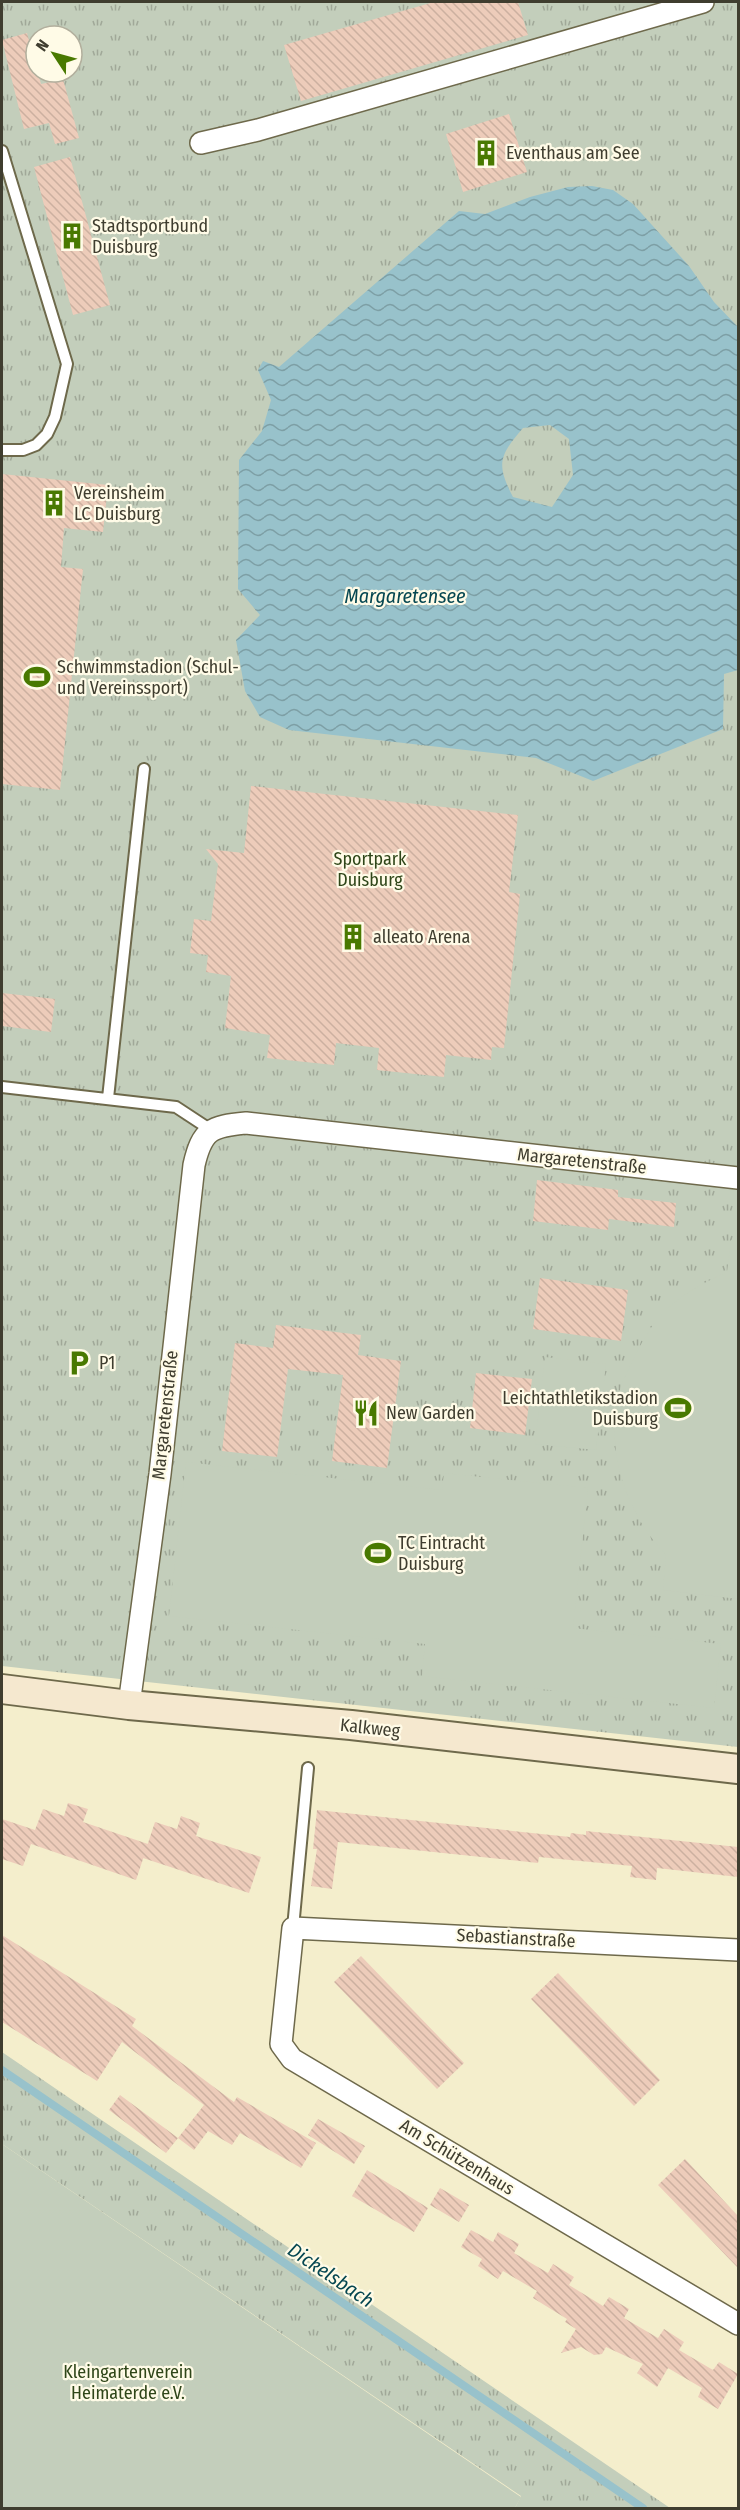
<svg xmlns="http://www.w3.org/2000/svg" width="740" height="2510" font-family="'Fira Sans Condensed',sans-serif">
	<style>
		.park { fill: url(#park-tufts); fill-rule: evenodd }
		.garden { fill: #c3cebb }
		.water { fill: url(#water-waves); fill-rule: evenodd }
		.lines { fill: none; stroke-linecap: round; stroke-linejoin: round }
		.stream { stroke: #98c2cb; stroke-width: 8 }
		.building { fill: url(#building-back-hatch) }
		.lane-casing { stroke: #6e694b; stroke-width: 14 }
		.street-casing { stroke: #6e694b; stroke-width: 24 }
		.secondary-casing { stroke: #6e694b; stroke-width: 32 }
		.lane { stroke: #fff; stroke-width: 10 }
		.street { stroke: #fff; stroke-width: 21 }
		.secondary { stroke: #f5e8cf; stroke-width: 28 }
		.labels { text-anchor: middle; stroke-width: 4.5; stroke-linejoin: round; paint-order: stroke }
		.poi-label { font-size: 18px; fill: #3f3d2f; stroke: #fffbe7; text-anchor: start }
		.park-label { font-size: 18px; fill: #2f4619; stroke: #fffbe7 }
		.street-label { font-size: 18px; fill: #3f3d2f; stroke: #fffbe7 }
		.water-label { font-size: 20px; font-style: italic; fill: #064751; stroke: #fffbe7 }
	</style>
	<defs>
		<pattern id="park-tufts" width="24" height="20" patternUnits="userSpaceOnUse" patternTransform="scale(1.5)"><rect width="24" height="20" fill="#c3cebb"/><path d="M3 7l-1-3M5 7V3M7 7l1-3M15 17l-1-3M17 17v-4M19 17l1-3" fill="none" stroke="#a0a898"/></pattern>
		<pattern id="water-waves" width="16" height="10" patternUnits="userSpaceOnUse" patternTransform="scale(1.5)"><rect width="16" height="10" fill="#98c2cb"/><path d="M0 5q4-4 8 0t8 0" fill="none" stroke="#7d9fa5"/></pattern>
		<pattern id="building-back-hatch" width="6" height="6" patternUnits="userSpaceOnUse" patternTransform="scale(1.5)"><rect width="6" height="6" fill="#edccba"/><path d="M-1 5l2 2M0 0l6 6M5-1l2 2" fill="none" stroke="#ccb0a0"/></pattern>
	</defs>
	<rect width="100%" height="100%" fill="#f4eecc"/>
	<path class="park" d="M2,2H738V1747L2,1666ZM36,36H72V72H36Z
		M2,2052L670,2508H515L521,2496L2,2144Z"/>
	<path class="garden" d="M731,1240L738,1241V1599L663,1590L666,1555C626,1513 605,1451 619,1394C621,1383 628,1371 633,1360C641,1344 649,1328 662,1314C680,1295 703,1283 727,1272Z
		M545,1357L606,1364L596,1450L535,1444Z
		M186,1462L442,1490L444,1473L588,1488L573,1628L721,1644L714,1708L422,1676L425,1644L169,1616Z
		M2,2144L521,2497L515,2508H2Z"/>
	<path class="water" d="M592,186L613,190L633,204L689,266L714,302L738,327V670L724,674L723,729L593,781L536,758L289,730L260,717L245,691L236,640L260,615L238,589L239,460L262,431L271,400L258,370L263,361L279,367L459,211L485,214L530,197L568,187ZM550,425L569,439L573,475L552,507L513,497C496,464 499,456 523,428Z"/>
	<g class="lines">
		<path class="stream" d="M2,2070L643,2508"/>
	</g>
	<path class="building" d="M434,2H518L528,35L301,101L284,45Z
		M27,33L41,84L63,79L79,138L55,144L49,123L24,129L2,40Z
		M509,114L527,172L463,192L446,134Z
		M70,157L110,305L73,315L34,167Z
		M2,474L108,485L103,532L64,528L61,567L83,569L60,790L2,784Z
		M251,786L518,815L509,892L520,894L504,1048L492,1047L491,1060L446,1055L444,1077L377,1070L379,1048L336,1043L334,1065L267,1058L270,1035L225,1028L231,976L206,972L208,955L190,953L194,919L211,921L218,864L206,849L244,853Z
		M2,993L55,999L51,1032L2,1026Z
		M537,1180L618,1190V1197L676,1203L674,1227L609,1219L608,1230L533,1221Z
		M540,1278L628,1290L621,1341L533,1329Z
		M276,1325L361,1335L358,1355L401,1361L387,1468L332,1461L343,1375L288,1369L277,1457L222,1451L235,1343L273,1348Z
		M476,1373L532,1379L525,1435L470,1428Z
		M68,1803L88,1809L83,1822L148,1844L136,1880L31,1844L23,1866L2,1859V1819L35,1830L43,1809L64,1816Z
		M317,1810L570,1837L571,1833L586,1835V1831L738,1847V1877L657,1868L656,1880L630,1877L632,1866L539,1857L538,1863L338,1842L332,1889L311,1886L317,1849H313Z
		M181,1816L200,1823L196,1836L261,1857L249,1893L143,1858L155,1822L177,1829Z
		M2,1935L136,2019L132,2026L234,2102L237,2097L316,2143L301,2168L240,2133L232,2145L208,2131L194,2150L178,2138L204,2105L122,2042L97,2081L2,2022Z
		M361,1956L464,2063L437,2089L334,1982Z
		M558,1973L660,2080L634,2106L531,1999Z
		M120,2095L178,2138L166,2153L109,2110Z
		M318,2119L365,2146L354,2164L308,2135Z
		M685,2159L738,2216V2268L658,2185Z
		M367,2170L428,2208L414,2232L352,2196Z
		M440,2188L469,2205L459,2222L430,2205Z
		M471,2230L493,2242L498,2232L519,2244L514,2253L548,2273L553,2264L574,2277L569,2285L603,2306L609,2297L629,2309L624,2318L658,2338L664,2329L684,2342L679,2350L713,2370L719,2362L738,2374L718,2409L698,2397L702,2388L668,2368L657,2387L637,2373L643,2364L606,2347L602,2354L594,2355L581,2347L561,2353L576,2329L565,2322L567,2319L533,2298L537,2291L503,2271L498,2279L478,2266L482,2259L461,2247Z"/>
	<g class="lines">
		<g class="lane-casing">
			<path id="lane" d="M2,151L67,364L55,417L47,434L36,445L23,450H2
				M2,1087L176,1107L211,1130
				M108,1098L144,769
				M293,1928L308,1768"/>
		</g>
		<g class="street-casing">
			<path id="street" d="M201,143L258,130L703,2
				M129,1705L160,1474L194,1165C202,1130 211,1126 246,1123L738,1178
				M738,1950L293,1928L281,2044L292,2059L738,2324"/>
		</g>
		<g class="secondary-casing">
			<path id="secondary" d="M2,1689L129,1705L351,1725L738,1769"/>
		</g>
		<use href="#lane" class="lane"/>
		<use href="#street" class="street"/>
		<use href="#secondary" class="secondary"/>
	</g>
	<defs>
		<g id="building-bare" transform="scale(2.07)"><path d="M-4-6H4V6H1V3H-1V6H-4ZM-2.5-4.3h1.7v1.8h-1.7ZM.8-4.3h1.7v1.8H.8ZM-2.5-1h1.7V.8h-1.7ZM.8-1h1.7V.8H.8Z" fill="#497900" stroke="#fffbe7" stroke-width="2.5" paint-order="stroke"/></g>
		<g id="stadium-bare" transform="scale(2.07)"><path d="M0-5a6.5 5 0 1 0 0 10a6.5 5 0 1 0 0-10ZM-3.5-1.8h7v3.6h-7Z" fill="#497900" stroke="#fffbe7" stroke-width="2.5" paint-order="stroke"/></g>
		<g id="parking-bare" transform="scale(2.07)"><path d="M-3.5-5.5H1a3.5 3.5 0 0 1 0 7H-1V5.5H-3.5ZM-1-3.4V-.6H.8a1.4 1.4 0 0 0 0-2.8Z" fill="#497900" stroke="#fffbe7" stroke-width="2.5" paint-order="stroke"/></g>
		<g id="restaurant-bare" transform="scale(2.07)"><path d="M-5-6h1v4h1v-4h1v4h1v-4h1v5L-1.5 .5V6h-2V.5L-5-1ZM5-6V6H3V1.5H1.5Q1.5-4 5-6Z" fill="#497900" stroke="#fffbe7" stroke-width="2.5" paint-order="stroke"/></g>
	</defs>
	<g fill-rule="evenodd">
		<use href="#building-bare" x="486" y="153"/>
		<use href="#building-bare" x="72" y="236"/>
		<use href="#building-bare" x="54" y="503"/>
		<use href="#stadium-bare" x="37" y="677"/>
		<use href="#building-bare" x="353" y="937"/>
		<use href="#parking-bare" x="79" y="1363"/>
		<use href="#stadium-bare" x="678" y="1408"/>
		<use href="#restaurant-bare" x="366" y="1413"/>
		<use href="#stadium-bare" x="378" y="1553"/>
	</g>
	<g class="labels">
		<g class="poi-label">
			<text x="506" y="159">Eventhaus am See</text>
			<text x="92" y="232">Stadtsportbund<tspan x="92" dy="21">Duisburg</tspan></text>
			<text x="74" y="499">Vereinsheim<tspan x="74" dy="21">LC Duisburg</tspan></text>
			<text x="57" y="673">Schwimmstadion (Schul-<tspan x="57" dy="21">und Vereinssport)</tspan></text>
			<text x="373" y="943">alleato Arena</text>
			<text x="99" y="1369">P1</text>
			<text x="658" y="1404" text-anchor="end">Leichtathletikstadion<tspan x="658" dy="21">Duisburg</tspan></text>
			<text x="386" y="1419">New Garden</text>
			<text x="398" y="1549">TC Eintracht<tspan x="398" dy="21">Duisburg</tspan></text>
		</g>
		<g class="park-label">
			<text x="370" y="865">Sportpark<tspan x="370" dy="21">Duisburg</tspan></text>
			<text x="128" y="2378">Kleingartenverein<tspan x="128" dy="21">Heimaterde e.V.</tspan></text>
		</g>
		<g class="street-label">
			<text transform="translate(582 1161) rotate(6)" y="6">Margaretenstraße</text>
			<text transform="translate(165 1415) rotate(-84)" y="6">Margaretenstraße</text>
			<text transform="translate(370 1728) rotate(6)" y="6">Kalkweg</text>
			<text transform="translate(516 1938) rotate(3)" y="6">Sebastianstraße</text>
			<text transform="translate(457 2157) rotate(31)" y="6">Am Schützenhaus</text>
		</g>
		<g class="water-label">
			<text x="405" y="603">Margaretensee</text>
			<text transform="translate(331 2275) rotate(34)" y="7">Dickelsbach</text>
		</g>
	</g>
	<rect width="740" height="2510" fill="none" stroke="#3f3d2f" stroke-width="6"/>
	<g transform="translate(54 54) rotate(306)"><circle r="28" fill="#fffbe7" stroke="#b2af9d" stroke-width="1.5"/>
	<path d="M0-4.5L10 22L0 15L-10 22Z" fill="#497900"/>
	<text y="-9" font-size="16" font-weight="bold" text-anchor="middle" fill="#3f3d2f">N</text>
	</g>
</svg>
